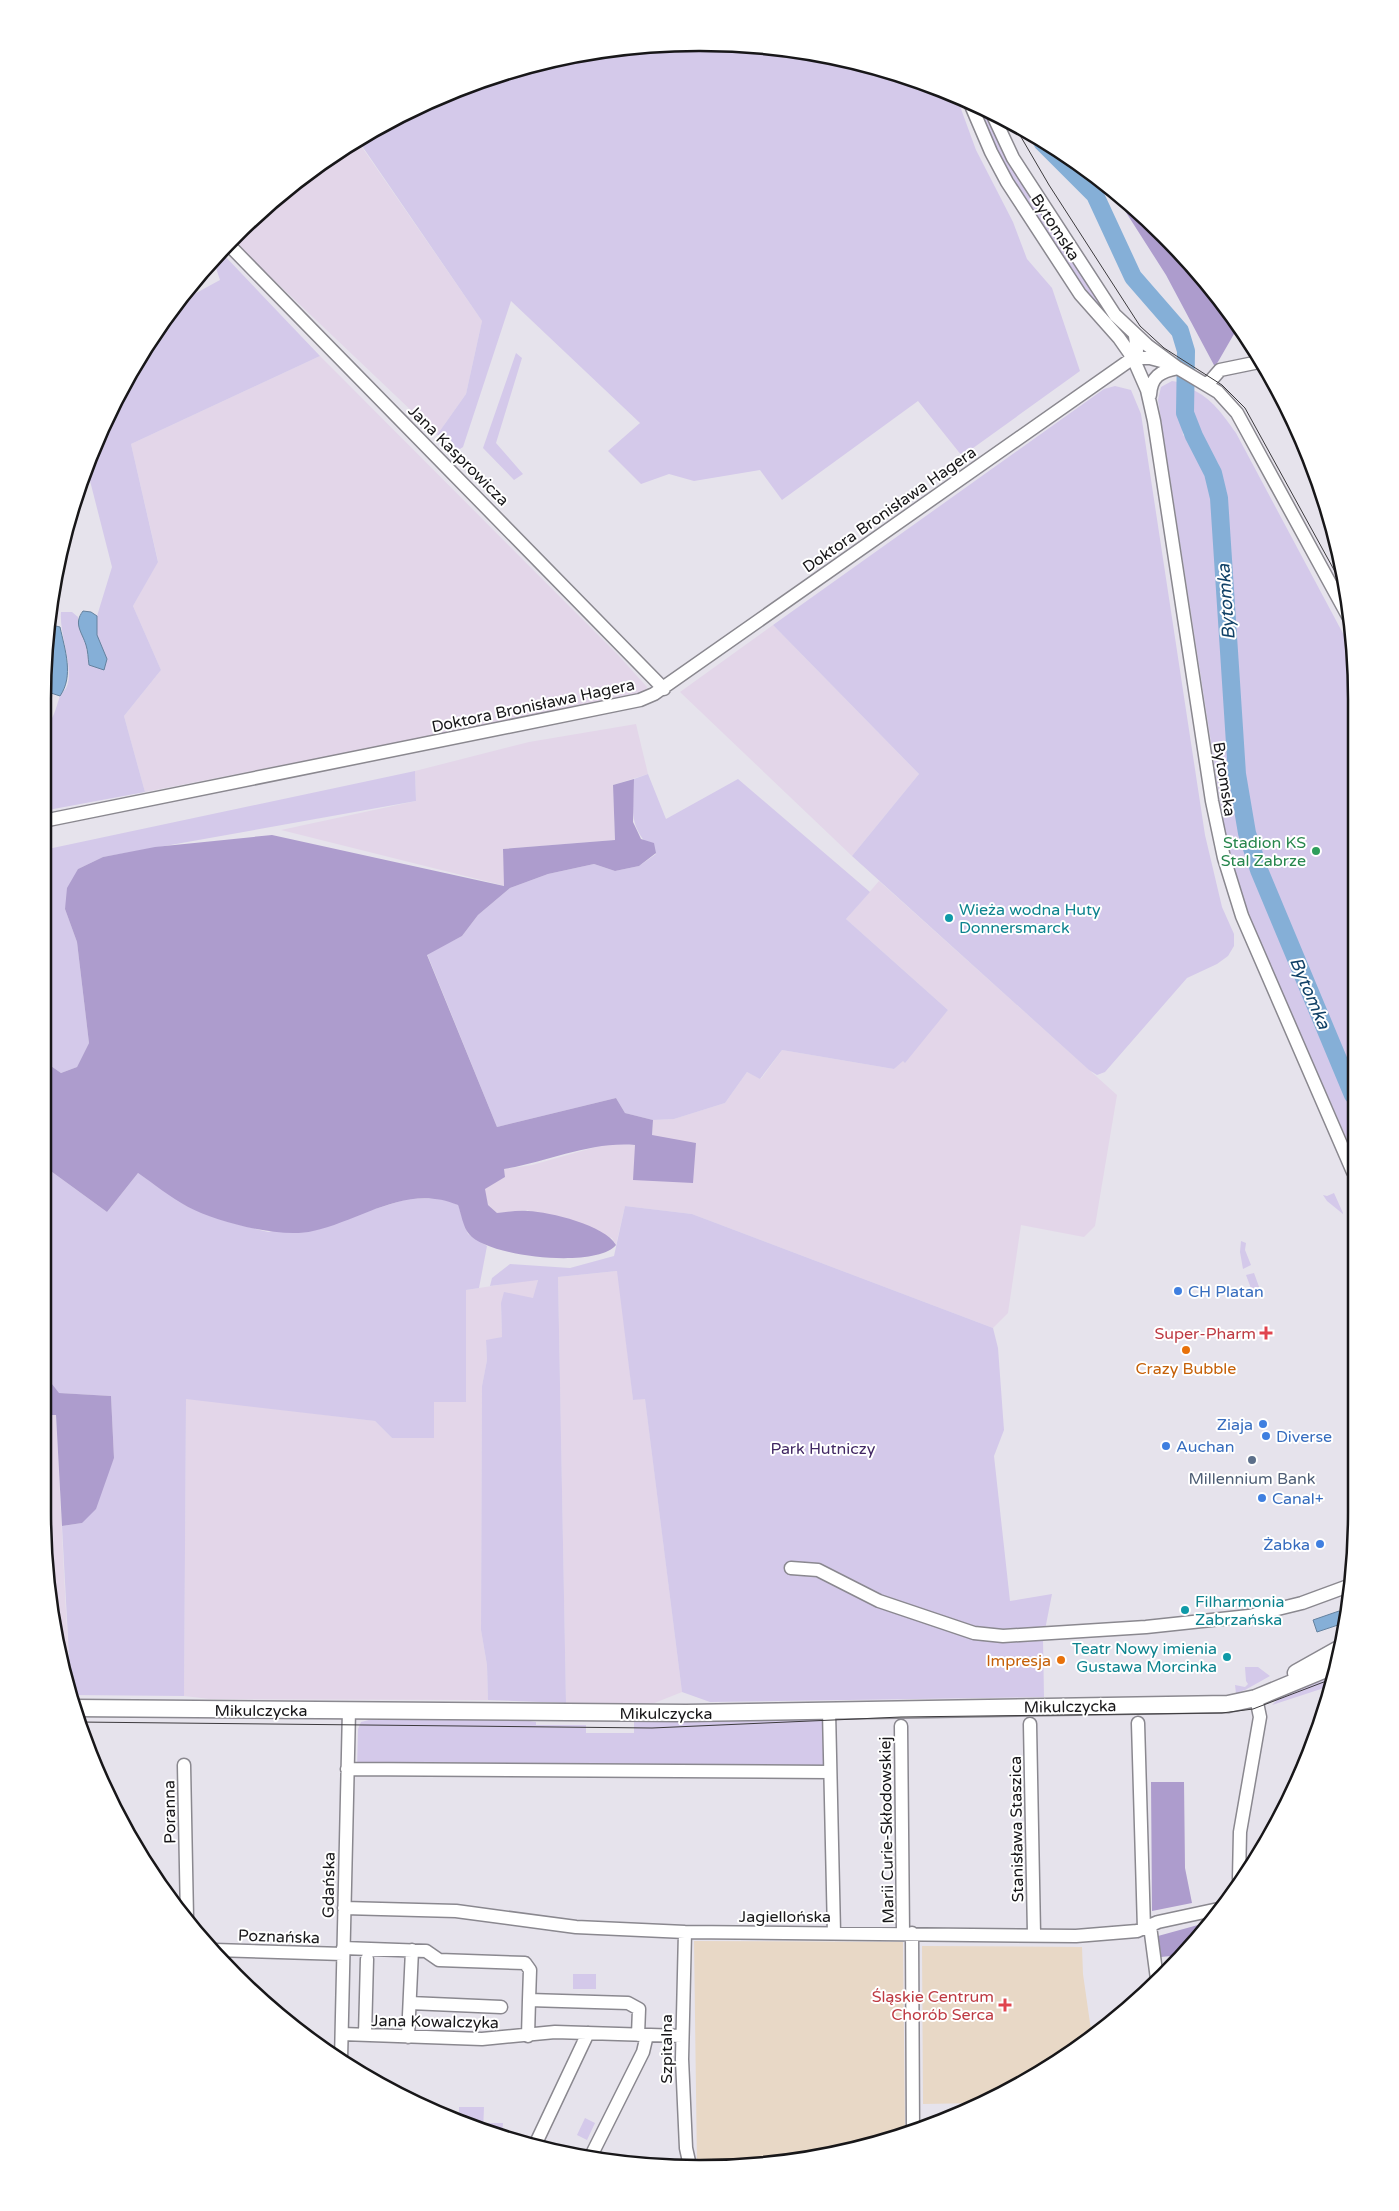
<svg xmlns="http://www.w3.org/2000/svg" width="1399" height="2211" font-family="'Varela Round',sans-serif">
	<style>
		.industrial { fill: #e3d6e9 }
		.medical { fill: #e8d8c6 }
		.green { fill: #d4c9ea }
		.forest { fill: #ad9ccd }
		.water { fill: #85afd7; stroke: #64819e }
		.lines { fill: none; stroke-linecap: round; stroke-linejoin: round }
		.river { stroke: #85afd7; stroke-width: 18 }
		.minor-casing { stroke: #8a888f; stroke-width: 15 }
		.major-casing { stroke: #8a888f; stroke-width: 19 }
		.minor { stroke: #fff; stroke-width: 12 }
		.major { stroke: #fff; stroke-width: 16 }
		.tram { stroke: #3c3a3d; stroke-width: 1 }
		.leisure-dot { fill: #2e9e5b; stroke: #fff; stroke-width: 2 }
		.culture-dot { fill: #0f9aa8; stroke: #fff; stroke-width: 2 }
		.shop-dot { fill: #3f7fe0; stroke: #fff; stroke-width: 2 }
		.health-dot { fill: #e0444e; stroke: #fff; stroke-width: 2 }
		.food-dot { fill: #e8710a; stroke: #fff; stroke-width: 2 }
		.service-dot { fill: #5c6f8a; stroke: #fff; stroke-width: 2 }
		.labels { text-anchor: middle; stroke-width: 4; stroke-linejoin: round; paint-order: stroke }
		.street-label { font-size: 16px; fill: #181719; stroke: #fff }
		.leisure-label { font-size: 16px; fill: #27864d; stroke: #fff; text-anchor: end }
		.culture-label { font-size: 16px; fill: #0d838f; stroke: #fff; text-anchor: start }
		.shop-label { font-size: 16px; fill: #366cbe; stroke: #fff; text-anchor: start }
		.health-label { font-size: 16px; fill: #be3a42; stroke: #fff; text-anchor: end }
		.food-label { font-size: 16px; fill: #c56008; stroke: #fff }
		.park-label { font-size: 16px; fill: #412763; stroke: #fff }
		.service-label { font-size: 16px; fill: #4e5e75; stroke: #fff }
		.water-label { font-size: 18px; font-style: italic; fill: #114167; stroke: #fff }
		.rim { fill: none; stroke: #181719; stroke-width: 2.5 }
	</style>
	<rect width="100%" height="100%" fill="#e6e3ec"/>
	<path class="industrial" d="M357,140L482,321L466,394L437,435L233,241L267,205Z
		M320,356L618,655L647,687L645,694L145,792L124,716L161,670L133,606L158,561L131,444Z
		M773,625L919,774L852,856L680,692Z
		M636,724L648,774L613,785L615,840L503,849L505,886L281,830L416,801L415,771L529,742Z
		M879,881L1117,1095L1095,1226L1084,1237L1021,1225L1008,1313L993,1328L692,1214L625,1206L616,1245L612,1238L527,1210L497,1213L488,1205L484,1189L505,1177L504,1169L532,1165L610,1143L635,1145L652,1135L653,1120L674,1119L725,1103L747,1072L761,1079L782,1050L894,1069L948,1010L846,919Z
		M618,1271L633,1400L645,1398L682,1692L652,1704L566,1703L558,1277Z
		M538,1279L534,1298L501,1303L502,1337L486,1341L487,1360L482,1386L481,1630L487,1665L488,1700L210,1699L184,1696L186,1398L375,1421L392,1438H434V1402H466V1290Z
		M48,1415H56L70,1691L48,1598Z"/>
	<path class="medical" d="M694,1941L903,1942L905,2133L870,2146L785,2163L697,2166Z
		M922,1946L1082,1947L1083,1974L1092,2037L1065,2058L990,2101L980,2105L979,2103L923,2104Z"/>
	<path class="green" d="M743,44L870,65L957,98L976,150L1013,222L1027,259L1052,288L1080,371L962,456L918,401L782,500L760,470L694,481L669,474L641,484L608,451L640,423L511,301L463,447L457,451L450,439L437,435L466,394L482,321L358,140L371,130L489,77L614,48Z
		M977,105L985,108L1007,159L1103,307L1100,310L1084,291L1009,175Z
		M222,253L320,356L131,444L158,562L133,606L161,670L124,716L145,792L48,810V724C54,717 56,708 59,699C60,694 65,691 67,686C74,667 59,634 61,612H72L78,617L79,629L86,644L89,665L107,660L97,635V616L112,567L87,469L93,448L176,304L220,280L214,262Z
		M516,353L522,358L496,443L523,474L514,480L483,448Z
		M1172,381L1178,382L1183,435L1195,444L1206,465L1214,493L1229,744L1237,810L1256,874L1353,1101V1153L1249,917L1227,846L1158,400L1161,387Z
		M1115,386L1131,390L1141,414L1205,835L1222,907L1234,934V946L1228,956L1217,964L1187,978L1105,1072L1097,1075L1089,1070L852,856L919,774L773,625L1104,389Z
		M1191,389C1212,398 1223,415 1236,433L1355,656L1353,1078L1254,838L1243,779L1227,494L1218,463L1191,423Z
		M415,771L416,801L103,857L78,869L65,909L77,942L89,1043L77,1067L61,1073L48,1064V849Z
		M648,774L666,819L738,779L870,892L846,919L948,1010L905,1063L903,1061L894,1069L782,1050L760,1079L747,1072L725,1103L674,1119L653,1120L625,1113L616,1098L497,1127L427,954L462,936L478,915L510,888L548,874L594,864L615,871L639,866L656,854C628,826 633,816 634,779Z
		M48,1169L107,1212L138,1173L188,1207L225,1221L268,1232L375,1209L407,1199L443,1198L458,1205L468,1234L487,1246L479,1288L466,1290V1402H434V1438H392L375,1421L186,1399L184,1696L71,1695L62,1526L82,1523L114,1458L111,1396L58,1393L48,1379Z
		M1334,1193L1343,1213V1214L1327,1201L1323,1195L1327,1196Z
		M625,1206L692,1214L993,1328L998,1348L1004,1430L994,1456L1010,1601L1052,1594L1043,1640L1044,1697L710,1702L682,1692L645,1399L633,1400L617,1271L558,1277L566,1703L488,1700L487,1665L481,1630L482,1386L487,1360L486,1340L502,1337L501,1303L504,1292L533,1298L538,1280L490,1286L492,1278L510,1264L570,1268L614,1256Z
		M1241,1241L1246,1243L1245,1250L1251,1265L1243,1269L1240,1252Z
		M1254,1273L1262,1295L1255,1299L1246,1275Z
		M1245,1667H1258L1270,1676L1245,1690L1236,1693L1235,1685L1245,1687L1248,1684L1246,1681Z
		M1331,1673L1327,1687L1272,1705L1281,1696Z
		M823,1717L826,1766L357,1769L358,1729L361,1722L369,1720H522L536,1722V1725H586V1733H634V1722L596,1720Z
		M573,1974H596V1989H573Z
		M459,2107H484L483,2131L459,2120Z
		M585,2118L595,2123L587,2140L577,2135Z
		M486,2123H503L502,2136L486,2132Z"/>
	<path class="forest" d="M1113,192L1221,299L1238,327L1215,367L1166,275Z
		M634,779L633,822L641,839L654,843L656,853L639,866L615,871L594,864L548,874L510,888L478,915L462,936L427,955L497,1127L616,1098L625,1113L653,1120L652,1135L696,1143L693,1183L633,1180L635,1145C591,1141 547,1162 504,1169L505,1177L485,1189L488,1205L497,1213C507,1212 518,1210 528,1211C550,1212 605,1225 616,1245C596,1269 487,1257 469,1234C463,1227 461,1213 458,1205C407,1183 362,1220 313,1231C281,1239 217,1222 188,1207C170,1197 154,1184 138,1173L107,1212L48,1169V1064L61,1073L77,1067L89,1043L77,942L65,909L67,888L78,869L103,857L155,847L272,835L504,886L503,849L615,840L613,785Z
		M48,1379L59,1393L111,1396L114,1458L96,1509L82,1523L62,1526L56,1415H48Z
		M1151,1782H1184L1185,1868L1192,1903L1152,1911Z
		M1198,1925L1199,1934L1180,1955L1161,1957L1158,1936Z"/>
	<path class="water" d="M83,611L91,612L97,616V635L107,659L104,670L89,665C88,658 88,651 86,645C82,632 73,624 83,611Z
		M48,624L60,627C65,650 74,676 60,696L48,692Z
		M1339,1611L1344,1623L1317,1632L1313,1620Z"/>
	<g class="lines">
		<path class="river" d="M1042,142L1095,195L1133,277L1180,331L1186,351L1185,413L1194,436L1213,473L1219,498L1237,774L1247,833L1259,870L1353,1095"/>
		<g class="minor-casing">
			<path id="minor" d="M970,103L991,152L1007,182L1080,294L1119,338L1133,358L1147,390L1154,421L1212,801L1224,858L1242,916L1353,1172
				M991,111L1013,158L1115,315L1147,345L1178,368L1218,392L1237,413L1348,616
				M229,245L664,689
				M1133,358H1150L1165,362
				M1207,385L1220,370L1259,362
				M1150,395C1151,377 1160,371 1178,368
				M48,820L640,700L654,694L1133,358L1137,351L1135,336
				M791,1568L818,1570L879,1601L974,1633L1003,1636L1146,1627L1249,1616L1302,1603L1351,1585
				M829,1711L834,1933
				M1138,1723L1144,1929
				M1030,1724L1034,1934
				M901,1726L903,1933
				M184,1765L187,1918
				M347,1769L830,1772
				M1239,1879L1240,1832L1260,1717L1256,1698
				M344,1908L456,1911L576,1927L685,1932L1076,1936L1137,1931L1158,1922L1223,1908
				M1150,1926L1157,1979
				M685,1932L682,2059L686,2148L690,2166
				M912,1933L913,2130
				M343,1948L426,1951L439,1960L525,1963L530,1970L529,2000
				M214,1950L343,1954
				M410,2003L501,2007
				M342,2034L482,2039L555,2032L682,2036
				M365,2035L367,1959
				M528,2036L529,2000L628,2003L639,2009L638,2035
				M408,2037L412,1950
				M341,2060L349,1710
				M536,2143L588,2033
				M592,2154L643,2052L647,2035"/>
		</g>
		<g class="major-casing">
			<path id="major" d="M1296,1673L1337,1650
				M74,1708L686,1713L1228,1704L1256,1698L1333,1666"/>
		</g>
		<use href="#minor" class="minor"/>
		<use href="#major" class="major"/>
		<path class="tram" d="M1014,125L1049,185L1140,326L1164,348L1222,385L1245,408L1344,588
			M77,1722L652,1728L901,1717L1222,1713L1253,1709L1329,1680"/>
	</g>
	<circle class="leisure-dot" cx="1316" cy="851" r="5"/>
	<g class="culture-dot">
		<circle cx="949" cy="918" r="5"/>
		<circle cx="1185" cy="1610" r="5"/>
		<circle cx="1227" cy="1657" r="5"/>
	</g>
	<g class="shop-dot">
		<circle cx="1178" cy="1291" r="5"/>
		<circle cx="1263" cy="1424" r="5"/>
		<circle cx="1266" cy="1436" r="5"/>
		<circle cx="1166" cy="1446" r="5"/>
		<circle cx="1262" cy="1498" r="5"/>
		<circle cx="1320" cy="1544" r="5"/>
	</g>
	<g class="health-dot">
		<path d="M1263.5 1325.5h5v5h5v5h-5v5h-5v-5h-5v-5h5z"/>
		<path d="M1002.5 1997.5h5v5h5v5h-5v5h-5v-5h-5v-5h5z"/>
	</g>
	<g class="food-dot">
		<circle cx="1186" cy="1350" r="5"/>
		<circle cx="1061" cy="1660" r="5"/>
	</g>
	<circle class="service-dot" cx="1252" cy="1460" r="5"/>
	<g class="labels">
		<g class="street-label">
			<text transform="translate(1056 227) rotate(57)" y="6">Bytomska</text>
			<text transform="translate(459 455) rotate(45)" y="6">Jana Kasprowicza</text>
			<text transform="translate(889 509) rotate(-35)" y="6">Doktora Bronisława Hagera</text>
			<text transform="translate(533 705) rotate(-12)" y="6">Doktora Bronisława Hagera</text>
			<text transform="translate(1225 779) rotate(81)" y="6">Bytomska</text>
			<text transform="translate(1070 1706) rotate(-1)" y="6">Mikulczycka</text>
			<text x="261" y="1716">Mikulczycka</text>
			<text x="666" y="1719">Mikulczycka</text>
			<text transform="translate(169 1812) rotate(-91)" y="6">Poranna</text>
			<text transform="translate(1016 1829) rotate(-91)" y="6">Stanisława Staszica</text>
			<text transform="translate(886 1830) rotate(-91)" y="6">Marii Curie-Skłodowskiej</text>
			<text transform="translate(328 1885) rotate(-89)" y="6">Gdańska</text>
			<text x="785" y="1922">Jagiellońska</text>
			<text transform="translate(279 1936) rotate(2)" y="6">Poznańska</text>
			<text transform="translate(435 2021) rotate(1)" y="6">Jana Kowalczyka</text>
			<text transform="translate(666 2049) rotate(-90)" y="6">Szpitalna</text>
		</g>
		<g class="leisure-label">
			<text x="1306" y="848">Stadion KS<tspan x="1306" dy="18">Stal Zabrze</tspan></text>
		</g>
		<g class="culture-label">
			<text x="959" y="915">Wieża wodna Huty<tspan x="959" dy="18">Donnersmarck</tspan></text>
			<text x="1195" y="1607">Filharmonia<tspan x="1195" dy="18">Zabrzańska</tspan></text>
			<text x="1217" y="1654" text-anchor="end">Teatr Nowy imienia<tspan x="1217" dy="18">Gustawa Morcinka</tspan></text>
		</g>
		<g class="shop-label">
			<text x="1188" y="1297">CH Platan</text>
			<text x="1253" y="1430" text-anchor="end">Ziaja</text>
			<text x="1276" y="1442">Diverse</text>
			<text x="1176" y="1452">Auchan</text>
			<text x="1272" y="1504">Canal+</text>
			<text x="1310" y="1550" text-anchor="end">Żabka</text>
		</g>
		<g class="health-label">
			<text x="1256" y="1339">Super-Pharm</text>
			<text x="994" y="2002">Śląskie Centrum<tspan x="994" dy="18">Chorób Serca</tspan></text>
		</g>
		<g class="food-label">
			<text x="1186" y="1374">Crazy Bubble</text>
			<text x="1051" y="1666" text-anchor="end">Impresja</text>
		</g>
		<g class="park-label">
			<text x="823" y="1454">Park Hutniczy</text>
		</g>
		<g class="service-label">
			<text x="1252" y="1484">Millennium Bank</text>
		</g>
		<g class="water-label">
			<text transform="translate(1226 602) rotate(-94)" y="6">Bytomka</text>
			<text transform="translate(1310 993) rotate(67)" y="6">Bytomka</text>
		</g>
	</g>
	<path d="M0 0H1399V2211H0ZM699 51H700A648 648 0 0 1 1348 699V1512A648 648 0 0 1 700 2160H699A648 648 0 0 1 51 1512V699A648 648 0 0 1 699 51Z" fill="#fff" fill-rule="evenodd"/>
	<path class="rim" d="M699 51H700A648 648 0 0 1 1348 699V1512A648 648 0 0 1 700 2160H699A648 648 0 0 1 51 1512V699A648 648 0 0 1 699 51Z"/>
</svg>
